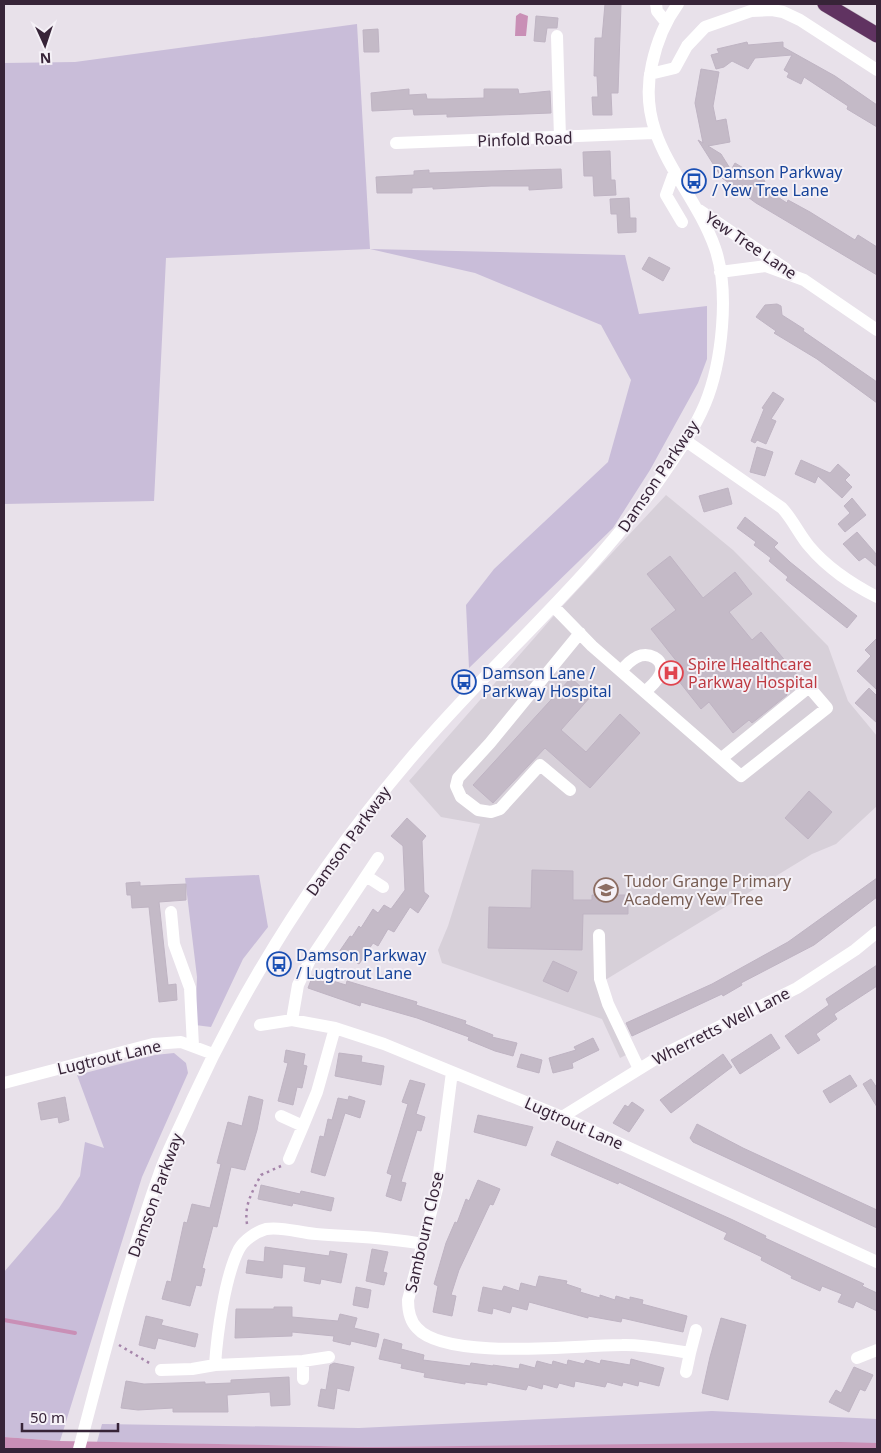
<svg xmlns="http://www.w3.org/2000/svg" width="881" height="1453" font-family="'Noto Sans',sans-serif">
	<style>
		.built { fill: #d7d0d9 }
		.green { fill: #c9bdd9 }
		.water { fill: #c98fb6 }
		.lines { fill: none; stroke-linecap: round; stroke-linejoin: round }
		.stream { stroke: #c98fb6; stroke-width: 4 }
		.building { fill: #c4bac7; stroke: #bfb4c3 }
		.highway-casing { stroke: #c3bdc3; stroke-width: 16 }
		.path { stroke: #a585aa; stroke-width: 2.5; stroke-dasharray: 2.5 4; stroke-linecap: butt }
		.minor { stroke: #fff; stroke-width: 12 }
		.highway { stroke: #603361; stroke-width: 15 }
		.labels { text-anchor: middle; stroke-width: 4; stroke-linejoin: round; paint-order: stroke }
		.street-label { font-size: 16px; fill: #372438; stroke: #f5f1f7 }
		.transit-label { font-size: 16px; fill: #164399; stroke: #f5f1f7; text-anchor: start }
		.health-label { font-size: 16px; fill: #be3a42; stroke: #f5f1f7; text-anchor: start }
		.education-label { font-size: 16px; fill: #785e54; stroke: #f5f1f7; text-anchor: start }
	</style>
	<rect width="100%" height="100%" fill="#e8e1ea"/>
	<path class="built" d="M666,495L733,550L828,646L848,701L877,736V806L836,844L812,854L597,985L630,1053L620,1058L602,1019L442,963L438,950L448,926L480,824L441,817L409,781L558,611Z"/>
	<path class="green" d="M357,24L370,249L625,255L639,314L707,306V359L698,383L650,470L613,528L469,668L466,605L494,569L608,462L631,380L601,325L475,273L370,249L166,258L154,501L4,504V63L75,62Z
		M259,875L268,927L243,959L211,1027L195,1025L197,977L185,878Z
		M174,1053L186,1063L188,1073L142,1177L60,1441L4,1437V1272L59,1208L80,1176L85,1142L104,1148L77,1075L155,1055Z
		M712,1411L877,1419V1443L369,1447L97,1442L102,1424L359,1428Z"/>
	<path class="water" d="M520,13L528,16L526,36H515L516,16Z
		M4,1437L60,1441L369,1447L840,1442L877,1443V1449H4Z"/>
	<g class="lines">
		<path class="stream" d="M4,1320L75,1333"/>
	</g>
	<path class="building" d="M605,4H621L618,93H611L612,115H593L592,97H598L597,76H594L595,38H602Z
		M536,16L558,18L557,28H547L545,42L534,41Z
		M378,29L379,52H364L363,30Z
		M747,42L748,45L783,42V47L835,76L877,105V127L847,109L848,106L804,77L801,84L787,77L789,73L784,70L792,55L755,58L748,69L732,61L724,67L716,69L711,55L719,53L717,49Z
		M701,69L719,72L713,106L716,121L726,119L730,142L708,146L721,154L731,170L735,163L765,181L762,187L787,203L788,200L810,212L855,240L858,235L877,247V275L756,203L722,178L698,140L703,143L695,103Z
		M409,89V95L426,94L427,99H444L484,98V89H518L519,94L550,91L551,113L447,117V114L414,115L413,109L372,111L371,93Z
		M610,151L611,180H615L616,195L594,196L593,176H584L583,152Z
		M561,169L562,188L529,190V186H491L433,189V187L412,188V193H377L376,177L414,175V171L429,170V173Z
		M629,198L630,218H636V232L618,233L617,214H611L610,199Z
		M649,257L670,268L663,281L642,269Z
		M777,304L781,306L782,315L804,329L803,331L877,382V403L817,359L774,333L776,331L756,317L765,305Z
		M773,392L784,399L771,419L776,421L766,444L757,440L755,443L751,441L764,409L762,408Z
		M757,447L773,452L765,476L750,472Z
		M801,460L830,473L838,464L850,475L845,480L852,487L842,498L818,476L815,483L795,474Z
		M728,488L732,504L704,512L699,496Z
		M852,498L866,515L845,532L838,524L850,513L844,506Z
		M745,517L778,543L774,547L790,562L857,616L847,628L786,580L788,577L769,561L771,558L754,545L756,542L737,528Z
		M857,532L877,555V567L865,557L859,561L843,544Z
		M670,556L703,598L735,572L752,594L729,612L752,640L761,632L798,676L782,688L787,695L752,723L749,720L733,733L709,702L701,709L674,675L682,668L651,629L676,610L647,574Z
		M877,638V690L857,671L871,656L865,650Z
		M571,678L591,696L561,730L586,752L620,714L640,733L590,788L545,748L493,803L473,785Z
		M869,688L877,696V723L855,703Z
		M809,791L832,812L808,839L785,818Z
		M407,818L426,836L422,841L424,892L429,896L418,913L410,907L394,932L388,929L378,946L373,943L359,964L339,952L350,936L352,937L359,926L361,928L373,909L378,913L384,905L391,909L405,890L403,846L391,836Z
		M532,870L573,871V900H592V895H628V914H583L582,950L488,948L489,907L531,908Z
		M877,878V897L814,945L741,983L742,985L723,996L722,994L632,1036L626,1023L712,984L788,942Z
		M140,882V886L186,884V900L159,902L168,985L176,984L177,1000L159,1002L149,907L132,908L131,895H127L126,883Z
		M553,961L577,972L568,992L543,981Z
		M877,965V986L834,1014L837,1019L816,1034L820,1040L798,1054L785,1036L829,1005L826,999Z
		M313,975L346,985L347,981L417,1002L416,1005L466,1021L465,1024L493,1035L492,1037L517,1043L513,1056L495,1051L468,1040L469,1037L417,1018L361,1002L360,1006L308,988Z
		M771,1034L780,1048L740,1074L731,1060Z
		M593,1038L599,1050L572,1063L573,1068L553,1073L549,1058L576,1050L574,1047Z
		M286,1050L305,1054L303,1065L307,1066L302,1088L297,1087L293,1105L278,1101L288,1063L284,1062Z
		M339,1053L362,1056L361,1062L384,1066L381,1085L335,1076Z
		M521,1054L542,1060L539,1073L517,1067Z
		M723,1054L732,1067L671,1113L660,1100Z
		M850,1075L857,1086L830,1103L823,1091Z
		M871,1079L877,1088V1107L863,1084Z
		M410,1080L425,1084L416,1114L425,1117L421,1131L417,1130L401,1182L406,1183L401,1201L386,1196L392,1175L387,1173L408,1104L402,1102Z
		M249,1096L263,1100L257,1130L245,1170L231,1167L217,1227L213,1226L202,1268L205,1269L201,1286L196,1285L190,1306L162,1299L167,1281L171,1282L184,1222L187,1223L192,1204L210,1208L221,1164L217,1163L228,1122L242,1126Z
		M349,1096L365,1101L360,1118L345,1113L325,1176L311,1172L320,1136L324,1137L328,1119L332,1120L338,1098L348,1100Z
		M65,1097L69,1120L59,1123L58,1117L41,1120L38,1103Z
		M632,1102L644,1110L629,1132L613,1123L625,1105L628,1107Z
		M478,1115L533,1127L526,1146L474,1132Z
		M697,1124L743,1148L877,1210V1228L693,1142L690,1138Z
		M557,1141L733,1220L766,1236L765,1238L864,1284L862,1286L877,1293V1311L856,1301L853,1308L838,1302L842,1294L822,1286L820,1291L791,1278L792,1276L761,1260L762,1257L724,1239L727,1233L619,1182L618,1184L551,1155Z
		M478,1180L500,1189L493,1205L490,1204L459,1270L451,1295L456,1296L452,1316L433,1312L438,1286L434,1284L446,1243L455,1222L457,1223L466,1199L469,1201Z
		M261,1185L300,1194L301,1191L334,1198L331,1211L293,1203L292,1206L258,1199Z
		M265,1247L329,1256L330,1251L347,1254L341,1283L321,1279L320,1284L304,1281L306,1267L283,1264L282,1278L246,1273L248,1260L264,1262Z
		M372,1249L388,1252L383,1272L387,1273L384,1285L366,1281Z
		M539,1276L567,1281L566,1284L581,1289L580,1292L600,1298V1295L615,1300L616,1296L630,1300V1297L643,1300L642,1304L687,1316L683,1332L622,1318L621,1322L588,1316V1318L529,1302L527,1310L512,1306L510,1313L493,1308L492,1314L478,1311L483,1287L502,1291L504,1286L519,1291L521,1283L536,1287Z
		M356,1287L371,1290L368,1308L353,1305Z
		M274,1307H292V1317L338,1321L340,1314L357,1318L354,1328L379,1334L376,1347L351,1341L350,1345L333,1341L334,1336L292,1332V1336L235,1338L236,1309H274Z
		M146,1316L163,1320L161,1325L198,1334L195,1347L158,1338L155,1349L139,1345Z
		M721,1318L746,1325L728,1400L702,1393L710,1357Z
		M384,1339L402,1344L401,1349L424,1355L423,1360L470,1366L471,1363L493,1366V1365L519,1369L520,1364L535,1368L537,1361L552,1365L553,1361L567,1365L568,1360L584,1364L586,1360L600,1364L601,1360L630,1365L631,1359L664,1368L659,1386L639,1381L638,1386L623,1382L622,1386L607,1382L605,1387L575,1381L574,1387L559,1383L557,1388L543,1384L542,1389L528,1385L526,1390L487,1382V1385L465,1382V1384L424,1377L425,1373L401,1368L402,1364L379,1359Z
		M334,1363L354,1367L349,1391L337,1388L334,1409L318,1406L321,1389L326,1390L330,1365Z
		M854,1367L873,1375L865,1391L860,1389L849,1412L829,1402L836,1390L841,1393Z
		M289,1377L290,1405L271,1406L270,1392L227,1395L228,1412H173V1408L138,1410L121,1408L126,1381L144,1384L205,1382V1384L231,1383V1380Z"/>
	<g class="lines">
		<g class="highway-casing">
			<path id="highway" d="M825,4L877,35"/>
		</g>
		<path class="path" d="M247,1224C244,1205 252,1192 261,1175L281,1166
			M119,1345L151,1364"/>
		<path class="minor" d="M656,4L657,11L665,21
			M557,36L560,138
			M650,74L675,68L687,46L705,27L751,11L772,10L783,12L800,20L877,70
			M396,143L654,133
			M674,173L666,195L682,222
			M699,210L786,269
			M720,272L766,266L804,280L877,330
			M686,441L782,508C793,520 799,534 809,546C828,569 852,584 877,597
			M554,607L592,646L741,776L827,708L809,687L722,758
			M622,670C626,665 631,660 637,657C648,652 664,658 661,672C659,680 651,686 646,691
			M570,790L540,765L500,809L491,812L478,810L461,797L456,786L458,778L490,743L580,633
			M366,876L383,887
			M171,912L174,944L190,988L193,1046
			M599,935L600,979L608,1004L639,1069
			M292,1020L298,985L310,960L378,858
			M260,1025L292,1020L335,1028L384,1044L562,1117L877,1262
			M452,1072L437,1189L408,1300C408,1310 410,1321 417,1328C446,1361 579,1345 622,1345C644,1344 668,1350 690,1353L696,1330
			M4,1083L153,1044L181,1042L213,1054
			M281,1116L303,1126L317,1092L335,1028
			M562,1117L662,1055L797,988L855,950L877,932
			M289,1159L303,1126
			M329,1357L303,1361L215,1365C217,1334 225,1276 239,1249C244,1240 256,1232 266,1229C282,1226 300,1233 316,1234C353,1237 386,1237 422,1244
			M857,1358L877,1350
			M303,1361V1379
			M161,1370L192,1369L215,1365
			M686,1372L690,1353
			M79,1449C104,1355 128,1260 161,1169C170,1145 182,1123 192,1100C252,969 329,852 423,744C502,653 594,575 662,476C678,453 694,430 705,404C722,363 730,291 715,248C692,183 634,140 652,64C657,41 664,23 678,4"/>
		<use href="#highway" class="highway"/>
	</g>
	<defs>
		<g id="bus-ring" transform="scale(1.25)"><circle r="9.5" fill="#f5f1f7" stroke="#1a4fb4" stroke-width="1.5"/><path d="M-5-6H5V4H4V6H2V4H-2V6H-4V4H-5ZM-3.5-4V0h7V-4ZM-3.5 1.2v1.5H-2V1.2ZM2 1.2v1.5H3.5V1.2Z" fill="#1a4fb4"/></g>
		<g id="hospital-ring" transform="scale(1.25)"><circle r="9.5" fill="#f5f1f7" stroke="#e0444e" stroke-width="1.5"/><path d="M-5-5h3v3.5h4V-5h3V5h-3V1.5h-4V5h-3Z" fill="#e0444e"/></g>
		<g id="school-ring" transform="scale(1.25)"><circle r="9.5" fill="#f5f1f7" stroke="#8d6e63" stroke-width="1.5"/><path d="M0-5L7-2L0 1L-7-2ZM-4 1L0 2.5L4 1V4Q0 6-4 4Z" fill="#8d6e63"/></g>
	</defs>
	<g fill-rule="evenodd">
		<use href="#bus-ring" x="694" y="181"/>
		<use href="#hospital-ring" x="671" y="673"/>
		<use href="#bus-ring" x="464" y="682"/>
		<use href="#school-ring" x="606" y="890"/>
		<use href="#bus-ring" x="279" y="964"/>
	</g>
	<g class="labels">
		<g class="street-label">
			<text transform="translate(525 139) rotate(-2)" y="6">Pinfold Road</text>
			<text transform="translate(751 245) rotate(34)" y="6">Yew Tree Lane</text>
			<text transform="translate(658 476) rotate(-56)" y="6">Damson Parkway</text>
			<text transform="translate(348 841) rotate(-54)" y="6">Damson Parkway</text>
			<text transform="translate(721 1026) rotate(-27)" y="6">Wherretts Well Lane</text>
			<text transform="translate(109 1057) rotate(-13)" y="6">Lugtrout Lane</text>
			<text transform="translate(574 1123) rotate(24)" y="6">Lugtrout Lane</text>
			<text transform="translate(155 1195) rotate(-70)" y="6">Damson Parkway</text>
			<text transform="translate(424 1232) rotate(-77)" y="6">Sambourn Close</text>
		</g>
		<g class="transit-label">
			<text x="712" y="178">Damson Parkway<tspan x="712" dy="18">/ Yew Tree Lane</tspan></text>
			<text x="482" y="679">Damson Lane /<tspan x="482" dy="18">Parkway Hospital</tspan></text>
			<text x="296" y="961">Damson Parkway<tspan x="296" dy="18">/ Lugtrout Lane</tspan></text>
		</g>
		<g class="health-label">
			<text x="688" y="670">Spire Healthcare<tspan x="688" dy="18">Parkway Hospital</tspan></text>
		</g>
		<g class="education-label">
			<text x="624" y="887">Tudor Grange Primary<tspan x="624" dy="18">Academy Yew Tree</tspan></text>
		</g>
	</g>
	<rect width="881" height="1453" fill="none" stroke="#372438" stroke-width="10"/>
	<g transform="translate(45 45) rotate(177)" stroke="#f5f1f7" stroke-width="4" paint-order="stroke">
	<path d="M0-4L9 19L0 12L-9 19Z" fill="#372438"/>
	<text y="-8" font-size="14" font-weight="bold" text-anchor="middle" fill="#372438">N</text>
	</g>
	<path d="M22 1423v8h96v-8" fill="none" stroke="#372438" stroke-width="2.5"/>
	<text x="30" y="1423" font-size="15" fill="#372438" stroke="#f5f1f7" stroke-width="4" paint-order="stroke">50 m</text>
</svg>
